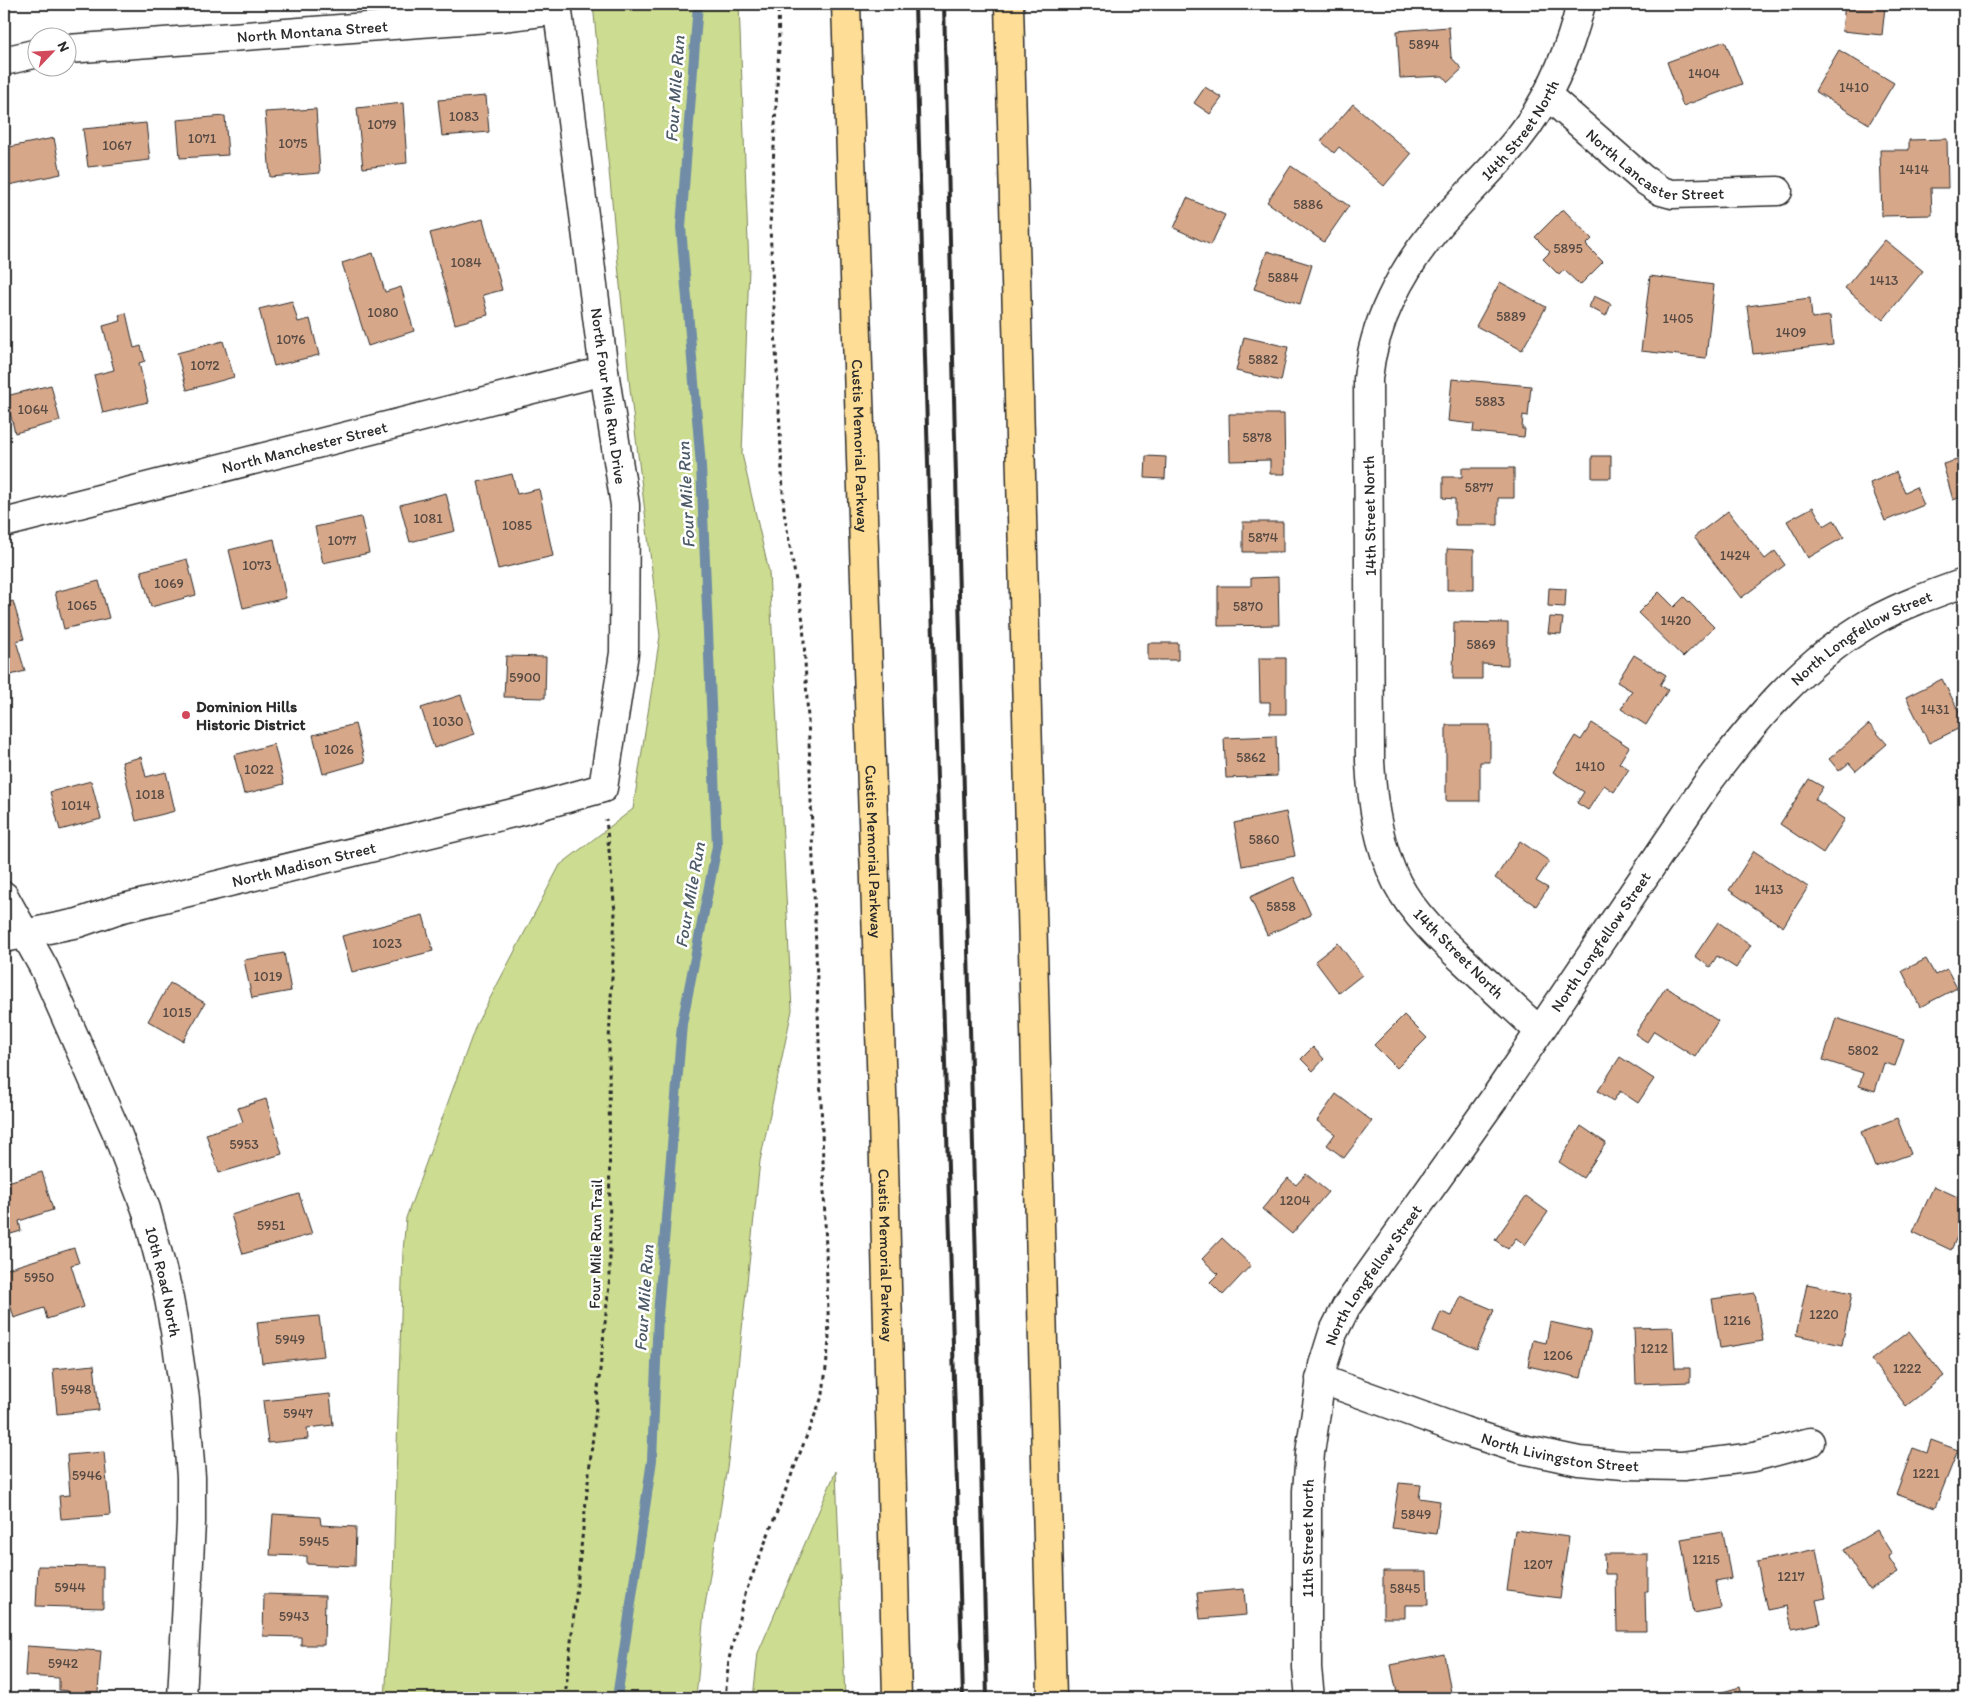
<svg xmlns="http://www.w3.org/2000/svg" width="1968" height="1702" font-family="Itim,sans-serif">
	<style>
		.green { fill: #ccdd91; stroke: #7c845e }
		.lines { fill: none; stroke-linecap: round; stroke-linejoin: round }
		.stream { stroke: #6f8ca6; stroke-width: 10 }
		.building { fill: #d7a78a; stroke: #2b2b2b }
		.street-casing { stroke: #2b2b2b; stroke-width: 31 }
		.highway-casing { stroke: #2b2b2b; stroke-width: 31 }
		.path { stroke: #2b2b2b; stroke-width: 3; stroke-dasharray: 4 4; stroke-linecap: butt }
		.street { stroke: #fff; stroke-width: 28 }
		.highway { stroke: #fedd96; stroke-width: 28 }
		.rail { stroke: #2b2b2b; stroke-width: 4 }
		.poi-dot { fill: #d1495b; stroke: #fff; stroke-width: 2 }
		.labels { text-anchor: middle; stroke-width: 5; stroke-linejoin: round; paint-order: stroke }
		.number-label { font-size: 14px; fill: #564a43 }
		.street-label { font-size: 16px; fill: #2b2b2b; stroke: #fff }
		.poi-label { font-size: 16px; font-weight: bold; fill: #2b2b2b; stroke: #fff; text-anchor: start }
		.water-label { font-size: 18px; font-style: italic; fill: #4d5b68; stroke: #fff }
	</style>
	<rect width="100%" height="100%" fill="#fff"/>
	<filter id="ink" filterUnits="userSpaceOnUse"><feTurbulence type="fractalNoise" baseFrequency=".02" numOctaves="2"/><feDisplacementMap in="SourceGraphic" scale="10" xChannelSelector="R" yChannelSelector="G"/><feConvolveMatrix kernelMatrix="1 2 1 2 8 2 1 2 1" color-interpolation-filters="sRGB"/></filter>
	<g filter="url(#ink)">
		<path class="green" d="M593,4H739L749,268L742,454L769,572L792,1010L760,1161L728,1461L704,1612L696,1698H385L393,1578L403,1251L406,1218L476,1025L560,865L633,809L660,636L630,389Z
			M836,1471L845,1698H753L758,1653Z"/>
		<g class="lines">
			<path class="stream" d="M617,1698L652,1460L658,1315L682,1024L717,846L701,466L681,227L698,4"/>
		</g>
		<path class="building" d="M1845,4L1885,7L1882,35L1842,31Z
			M1449,27L1451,57L1462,69L1448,82L1443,76L1400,78L1397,31Z
			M1725,41L1742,84L1683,106L1667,62Z
			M1839,50L1894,83L1869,124L1815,91Z
			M1205,87L1222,98L1210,114L1194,103Z
			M486,96L489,132L442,136L438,100Z
			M403,103L407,163L363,168L357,108Z
			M1353,104L1411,154L1384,186L1339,147L1334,153L1321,141Z
			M316,109L320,173L270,177L265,112Z
			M225,116L228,155L180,158L177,120Z
			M146,123L150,160L88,167L83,129Z
			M54,138L61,174L4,186V148Z
			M1947,139L1948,188H1931L1932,215L1882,216L1880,150H1909V140Z
			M1291,166L1349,206L1324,242L1267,202Z
			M1187,198L1225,215L1211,245L1174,228Z
			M1563,209L1592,239L1586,245L1603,262L1580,285L1564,270L1559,275L1543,259L1550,252L1535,237Z
			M483,219L502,290L483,295L488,315L455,324L430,233Z
			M1885,240L1923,271L1883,320L1845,288Z
			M1267,251L1312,265L1300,304L1254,289Z
			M373,253L385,292L401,287L414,331L368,346L342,263Z
			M1650,276L1714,285L1706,358L1641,351Z
			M1500,282L1546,307L1522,350L1476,326Z
			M1594,296L1611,304L1606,316L1589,307Z
			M1810,298L1812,318L1830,316L1833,345L1753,354L1747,306Z
			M292,301L298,322L310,319L319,355L274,366L259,309Z
			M126,313L134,348L141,346L145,361L139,363L148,402L103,413L94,375L114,370L103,326L121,321L119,315Z
			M1244,337L1288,347L1281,381L1236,371Z
			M223,341L234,377L187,390L177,353Z
			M1452,379L1531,386L1528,416L1523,415L1522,429H1525L1524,437L1473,432L1474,424L1448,421Z
			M51,385L60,421L15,433L6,396Z
			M1229,414H1284L1285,474H1270V460L1230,461Z
			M1146,456L1166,457L1165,479L1145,478Z
			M1592,456H1611V478H1592Z
			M1964,458V496L1953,500L1943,464Z
			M1462,468H1514V498H1498V525H1455V499L1443,498V477H1462Z
			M1896,472L1905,492L1916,487L1924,505L1885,521L1870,483Z
			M512,474L517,494L539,489L553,556L498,569L478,482Z
			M446,493L455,531L410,542L400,505Z
			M1813,507L1824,526L1834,520L1844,537L1808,558L1787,521Z
			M1728,511L1765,559L1775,551L1785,565L1741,598L1694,537Z
			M361,517L369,553L323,563L315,527Z
			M1243,522H1283V552H1243Z
			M274,539L286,598L243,608L229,550Z
			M1447,549L1474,550V590H1447Z
			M187,559L196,595L151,607L141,571Z
			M1278,577L1279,625L1218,626V586H1251V578Z
			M99,581L109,618L64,629L55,592Z
			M1549,588L1566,589L1565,607L1548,606Z
			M1659,592L1674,607L1684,597L1714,627L1683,657L1638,613Z
			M13,601L24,639L16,641L25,671L4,677V604Z
			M1550,617L1563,618L1561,634L1548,633Z
			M1454,622L1508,623V665L1482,664V679H1453Z
			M1148,643H1178V660H1148Z
			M1634,655L1666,675L1660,685L1668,690L1646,725L1621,709L1632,691L1617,682Z
			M506,656L546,657L545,698L504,697Z
			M1259,658H1286V714H1270V702H1260Z
			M1942,679L1964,721V726L1929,743L1906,697Z
			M461,695L475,734L434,748L421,708Z
			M1592,723L1629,747L1619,763L1629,769L1614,792L1604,785L1588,810L1577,803L1584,792L1553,772L1575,736L1581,740Z
			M355,724L365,762L323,774L313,735Z
			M1869,724L1887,744L1856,771L1849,763L1839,771L1829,759Z
			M1446,725H1490V762H1480V801H1446Z
			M1276,736L1277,776L1226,778L1224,738Z
			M274,744L284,784L244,794L234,755Z
			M141,757L146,777L166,772L175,811L136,821L122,762Z
			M1809,779L1823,787L1815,799L1845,819L1823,853L1780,824Z
			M91,781L101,819L60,830L50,792Z
			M1286,812L1295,856L1242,866L1234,823Z
			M1520,841L1549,861L1536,881L1548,888L1536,906L1495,878Z
			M1754,851L1808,887L1783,927L1729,890Z
			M1294,877L1311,915L1267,935L1250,897Z
			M423,915L433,951L352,972L342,936Z
			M1718,922L1751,945L1736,968L1717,956L1710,967L1695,956Z
			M1338,943L1362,975L1339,993L1315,961Z
			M284,953L291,991L252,998L244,960Z
			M1926,959L1935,975L1947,969L1957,988L1920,1007L1902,971Z
			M170,983L205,1003L183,1041L148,1021Z
			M1666,987L1718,1021L1695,1057L1654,1031L1647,1042L1635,1034Z
			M1404,1015L1427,1038L1397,1068L1374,1045Z
			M1836,1018L1904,1040L1895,1066L1884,1063L1875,1091L1859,1086L1863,1073L1823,1060Z
			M1313,1047L1324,1059L1313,1071L1301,1059Z
			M1620,1057L1654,1079L1638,1103L1620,1091L1613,1101L1598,1091Z
			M1336,1094L1372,1121L1344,1158L1327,1145L1335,1134L1317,1121Z
			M266,1099L282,1154L219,1173L206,1134L243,1122L238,1108Z
			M1897,1118L1911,1154L1875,1167L1861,1132Z
			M1581,1126L1606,1143L1583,1178L1559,1162Z
			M42,1172L53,1210L19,1221L21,1231L4,1236V1183Z
			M1306,1174L1328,1192L1292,1234L1262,1209L1288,1178L1296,1185Z
			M1934,1186L1964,1200V1222L1951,1250L1913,1232Z
			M299,1194L312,1234L243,1254L231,1215Z
			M1526,1196L1548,1212L1525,1245L1516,1238L1508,1249L1495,1240Z
			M1222,1238L1251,1265L1223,1295L1210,1282L1218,1274L1202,1259Z
			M74,1248L79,1263L71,1265L84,1307L47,1319L44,1308L14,1318L4,1284V1270Z
			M1807,1284L1852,1293L1842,1345L1796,1335Z
			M1755,1293L1763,1341L1720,1348L1712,1299Z
			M1461,1296L1494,1310L1477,1349L1433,1331L1441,1312L1452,1316Z
			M319,1316L324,1356L262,1363L257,1322Z
			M1550,1322L1591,1331L1581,1378L1528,1366L1533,1340L1546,1343Z
			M1673,1327L1675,1368H1690V1382L1636,1384L1634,1328Z
			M1909,1331L1944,1376L1906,1406L1871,1360Z
			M94,1365L99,1410L57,1414L53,1369Z
			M330,1394L333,1425L307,1428L308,1439L268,1443L263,1401Z
			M1931,1440L1958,1450L1935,1508L1896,1494L1913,1448L1927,1453Z
			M104,1452L110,1515L61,1519L59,1496L70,1495L67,1455Z
			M1399,1483L1421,1485L1419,1498L1440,1501L1436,1534L1392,1528Z
			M273,1514L320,1517L321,1525L356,1527L355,1566L307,1564V1556L270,1555Z
			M1515,1530L1569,1537L1560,1598L1507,1591Z
			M1877,1530L1892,1554L1888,1556L1898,1572L1869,1590L1844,1550Z
			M1723,1532L1731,1578L1716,1581L1721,1608L1694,1613L1681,1539Z
			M1816,1549L1826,1598L1816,1600L1821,1623L1792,1629L1787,1606L1767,1610L1757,1562Z
			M1604,1554H1648V1592H1645L1646,1631H1617L1616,1574H1605Z
			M38,1566L103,1567V1608L36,1606Z
			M1383,1571H1427L1428,1605H1405V1618H1383Z
			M1244,1589L1246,1615L1200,1619L1197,1593Z
			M264,1594L325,1596L324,1645H301V1637L263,1636Z
			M27,1646L101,1651L98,1692H89L88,1698H68V1691L59,1690V1678L25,1676Z
			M1444,1654L1452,1698H1398L1391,1665Z
			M1740,1687L1743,1698H1713L1712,1695Z"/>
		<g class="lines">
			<g class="street-casing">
				<g id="street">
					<path id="s1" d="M68,49L502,17L558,10"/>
					<path d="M4,61L38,53"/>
					<path id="s2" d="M1547,95L1643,179L1661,191L1672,194L1778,191"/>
					<path id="s3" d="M4,523L604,371"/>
					<path id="s4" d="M4,896L44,968L117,1133L146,1209L167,1288L175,1331L185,1399L191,1477V1522L182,1698"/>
					<path id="s5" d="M4,938L78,923L119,909L517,812L603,788L624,653L625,505L604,371L557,4"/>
					<path id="s6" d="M1539,1031C1515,1008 1490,986 1466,963C1440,939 1414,915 1397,883C1378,845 1372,803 1370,761L1368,379C1373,324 1401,271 1436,229C1462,198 1492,171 1517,140C1549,100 1569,53 1581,4"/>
					<path id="s7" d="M1320,1379L1464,1431L1517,1448L1579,1461L1624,1465L1683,1466L1754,1457L1810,1442"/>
					<path id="s8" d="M1310,1698L1307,1668V1491L1310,1453L1323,1365L1333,1333L1346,1307L1496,1096L1706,785C1753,722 1803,661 1873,621C1902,605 1933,594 1964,583"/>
				</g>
			</g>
			<g class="highway-casing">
				<g id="highway">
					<path id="s9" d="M846,4L883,1122L897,1698"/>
					<path d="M1009,4L1052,1698"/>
				</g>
			</g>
			<path class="path" d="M565,1698L610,1276L609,1042L615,912L606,819
				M725,1698L729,1659L745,1594L823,1394L829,1341L809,740L803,621L784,512L770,227L779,45L778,4"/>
			<use href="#street" class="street"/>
			<use href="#highway" class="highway"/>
			<path class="rail" d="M915,4L963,1698
				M944,4L987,1698"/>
		</g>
	</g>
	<circle class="poi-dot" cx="186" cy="715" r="5"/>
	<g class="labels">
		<g class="number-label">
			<text x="1424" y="49">5894</text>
			<text x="1704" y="78">1404</text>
			<text x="1854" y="92">1410</text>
			<text x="464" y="121">1083</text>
			<text x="382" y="129">1079</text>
			<text x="202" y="143">1071</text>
			<text x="293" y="148">1075</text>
			<text x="117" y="150">1067</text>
			<text x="1914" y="174">1414</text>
			<text x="1308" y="209">5886</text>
			<text x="1568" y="253">5895</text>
			<text x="466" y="267">1084</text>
			<text x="1283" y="282">5884</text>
			<text x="1884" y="285">1413</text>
			<text x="383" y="317">1080</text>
			<text x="1511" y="321">5889</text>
			<text x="1678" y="323">1405</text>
			<text x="1791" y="337">1409</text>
			<text x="291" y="344">1076</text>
			<text x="1263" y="364">5882</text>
			<text x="205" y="370">1072</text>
			<text x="1490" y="406">5883</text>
			<text x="33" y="414">1064</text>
			<text x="1257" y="442">5878</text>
			<text x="1479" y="492">5877</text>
			<text x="428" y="523">1081</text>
			<text x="517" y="530">1085</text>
			<text x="1263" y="542">5874</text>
			<text x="342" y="545">1077</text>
			<text x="1735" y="560">1424</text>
			<text x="257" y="570">1073</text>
			<text x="169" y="588">1069</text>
			<text x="82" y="610">1065</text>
			<text x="1248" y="611">5870</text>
			<text x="1676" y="625">1420</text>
			<text x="1481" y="649">5869</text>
			<text x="525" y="682">5900</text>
			<text x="1935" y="714">1431</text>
			<text x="448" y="726">1030</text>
			<text x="339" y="754">1026</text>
			<text x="1251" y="762">5862</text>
			<text x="1590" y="771">1410</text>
			<text x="259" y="774">1022</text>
			<text x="150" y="799">1018</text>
			<text x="76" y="810">1014</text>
			<text x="1264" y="844">5860</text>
			<text x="1769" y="894">1413</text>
			<text x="1281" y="911">5858</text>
			<text x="387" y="948">1023</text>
			<text x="268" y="981">1019</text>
			<text x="177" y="1017">1015</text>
			<text x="1863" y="1055">5802</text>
			<text x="244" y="1149">5953</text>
			<text x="1295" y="1205">1204</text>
			<text x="271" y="1230">5951</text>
			<text x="39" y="1282">5950</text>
			<text x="1824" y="1319">1220</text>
			<text x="1737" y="1325">1216</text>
			<text x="290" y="1344">5949</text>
			<text x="1654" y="1353">1212</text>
			<text x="1558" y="1360">1206</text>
			<text x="1907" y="1373">1222</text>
			<text x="76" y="1394">5948</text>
			<text x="298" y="1418">5947</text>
			<text x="1926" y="1478">1221</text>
			<text x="87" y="1480">5946</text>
			<text x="1416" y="1519">5849</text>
			<text x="314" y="1546">5945</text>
			<text x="1706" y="1564">1215</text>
			<text x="1538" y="1569">1207</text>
			<text x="1791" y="1581">1217</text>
			<text x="70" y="1592">5944</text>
			<text x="1405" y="1593">5845</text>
			<text x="294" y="1621">5943</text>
			<text x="63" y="1668">5942</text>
		</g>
		<g class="street-label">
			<text dy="6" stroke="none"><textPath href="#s1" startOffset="245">North Montana Street</textPath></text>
			<text dy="6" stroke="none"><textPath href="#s6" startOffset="1011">14th Street North</textPath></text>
			<text dy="6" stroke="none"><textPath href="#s2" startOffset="134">North Lancaster Street</textPath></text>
			<text transform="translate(609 396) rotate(82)" y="6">North Four Mile Run Drive</text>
			<text dy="6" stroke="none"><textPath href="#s9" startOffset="442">Custis Memorial Parkway</textPath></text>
			<text dy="6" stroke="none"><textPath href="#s3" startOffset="310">North Manchester Street</textPath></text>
			<text transform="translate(1369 516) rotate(-91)" y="6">14th Street North</text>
			<text dy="6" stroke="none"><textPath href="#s8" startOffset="1248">North Longfellow Street</textPath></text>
			<text dy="6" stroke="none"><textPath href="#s9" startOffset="848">Custis Memorial Parkway</textPath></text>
			<text dy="6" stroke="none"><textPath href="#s5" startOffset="309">North Madison Street</textPath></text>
			<text dy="6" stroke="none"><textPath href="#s8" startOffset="842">North Longfellow Street</textPath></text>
			<text transform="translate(1459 953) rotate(45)" y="6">14th Street North</text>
			<text transform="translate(595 1244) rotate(-89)" y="6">Four Mile Run Trail</text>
			<text dy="6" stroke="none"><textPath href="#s9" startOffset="1252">Custis Memorial Parkway</textPath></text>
			<text dy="6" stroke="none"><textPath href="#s8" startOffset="438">North Longfellow Street</textPath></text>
			<text dy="6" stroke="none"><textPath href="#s4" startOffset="419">10th Road North</textPath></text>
			<text dy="6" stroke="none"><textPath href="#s7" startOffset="252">North Livingston Street</textPath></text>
			<text dy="6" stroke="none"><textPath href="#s8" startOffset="160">11th Street North</textPath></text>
		</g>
		<g class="poi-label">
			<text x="196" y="712">Dominion Hills<tspan x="196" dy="18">Historic District</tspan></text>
		</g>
		<g class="water-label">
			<text transform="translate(675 89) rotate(-86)" y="6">Four Mile Run</text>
			<text transform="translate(686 495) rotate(-93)" y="6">Four Mile Run</text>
			<text transform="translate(690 895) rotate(-80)" y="6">Four Mile Run</text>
			<text transform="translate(644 1298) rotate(-86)" y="6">Four Mile Run</text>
		</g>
	</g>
	<rect width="1968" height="1702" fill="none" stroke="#fff" stroke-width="20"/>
	<rect x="10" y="10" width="1948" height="1682" fill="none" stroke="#2b2b2b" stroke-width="2" filter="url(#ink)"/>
	<g transform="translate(52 52) rotate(65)"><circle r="24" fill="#ffffff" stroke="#aaaaaa"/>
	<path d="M0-4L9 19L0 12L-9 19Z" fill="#d1495b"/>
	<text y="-8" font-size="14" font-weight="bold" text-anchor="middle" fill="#2b2b2b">N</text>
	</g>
</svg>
